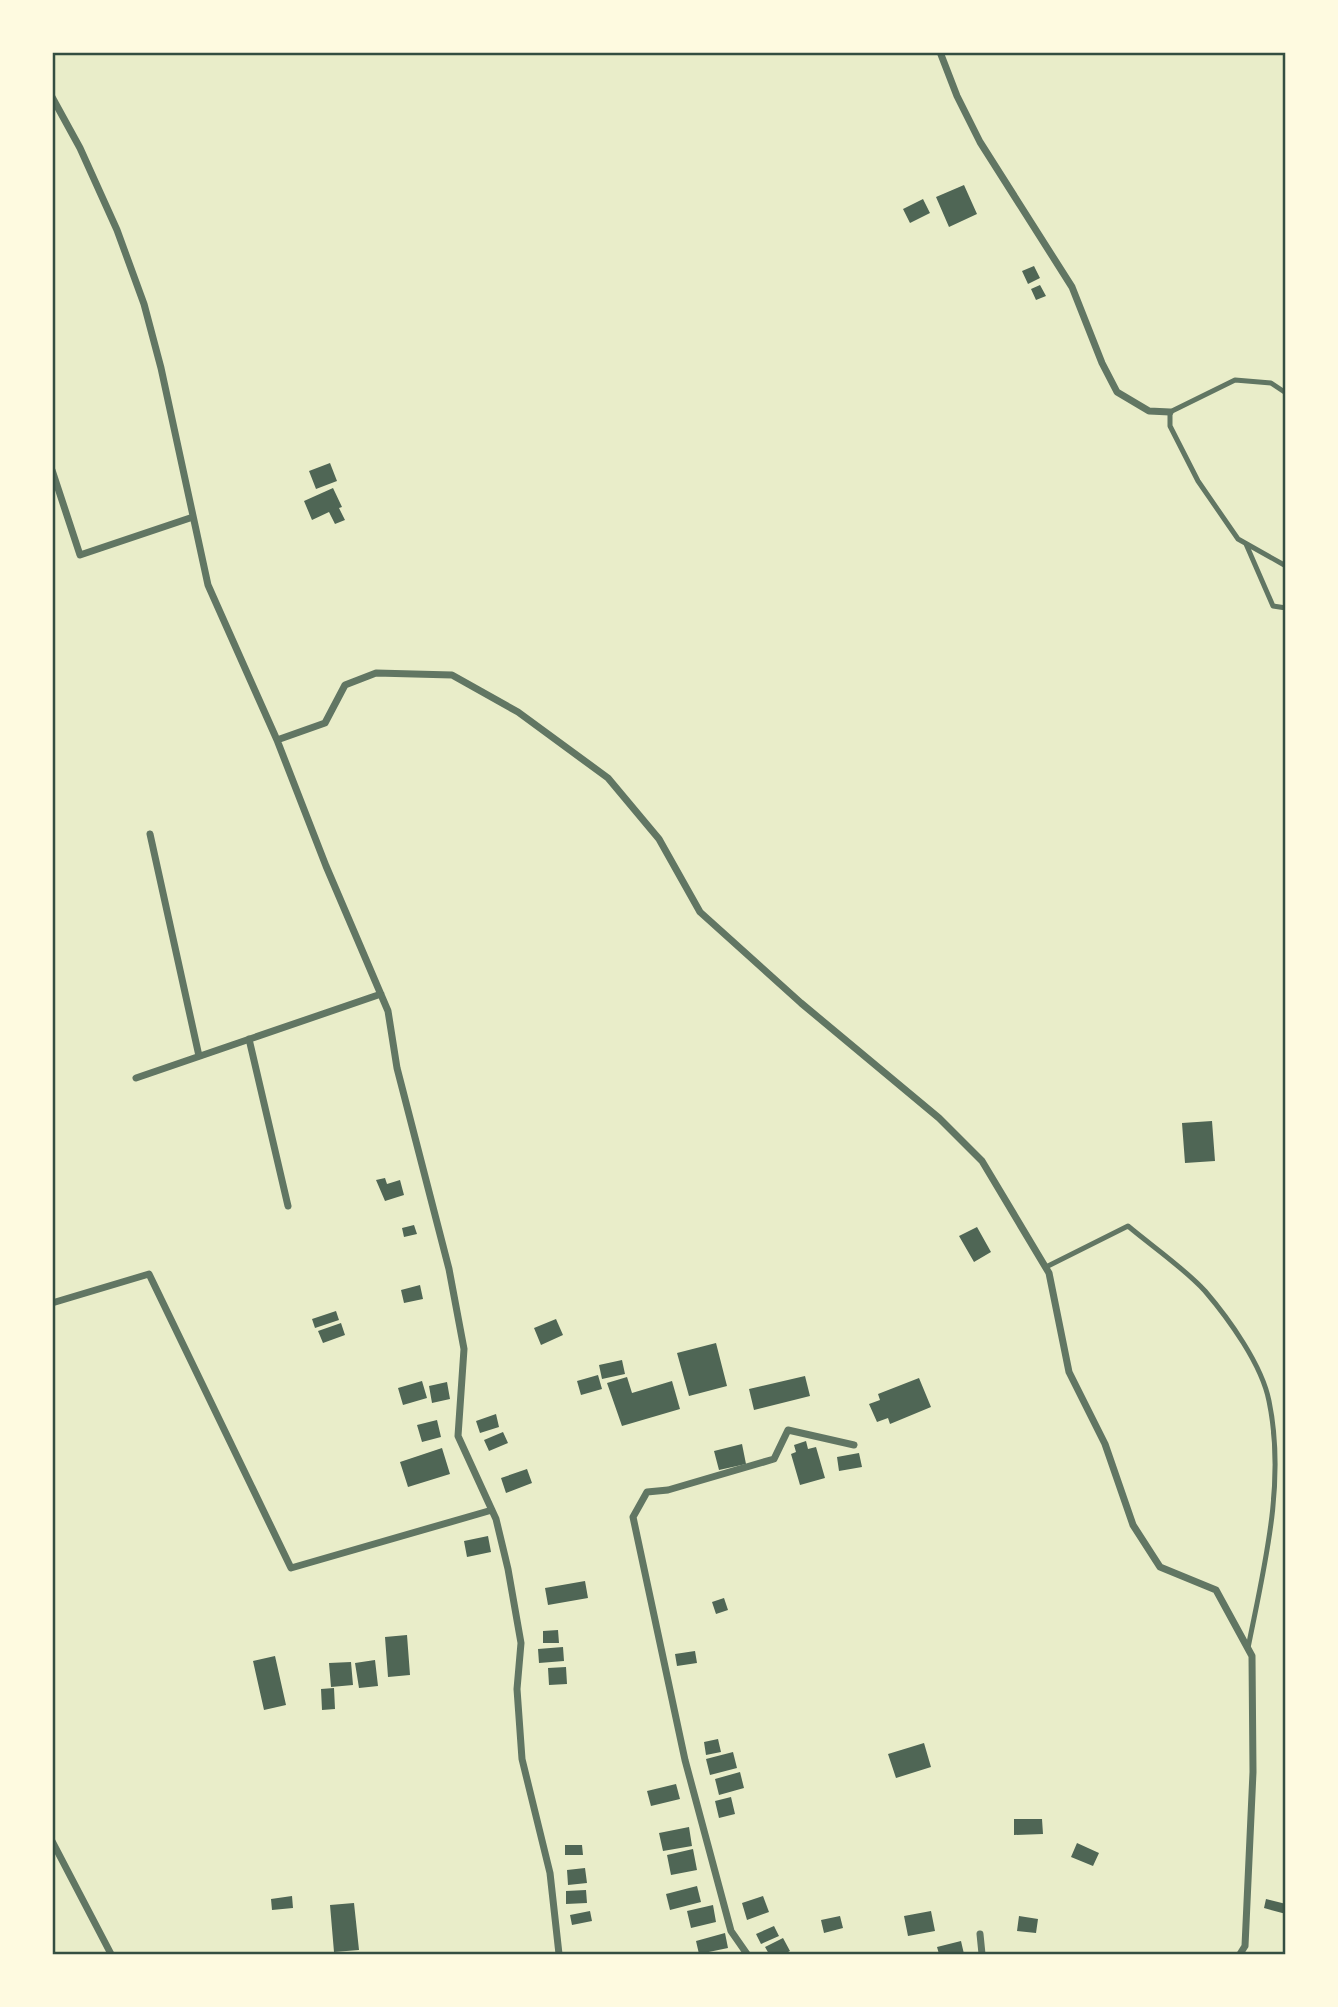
<svg xmlns="http://www.w3.org/2000/svg" width="1338" height="2007" font-family="'Roboto Condensed',sans-serif">
	<style>
		.building { fill: #4f6655 }
		.lines { fill: none; stroke-linecap: round; stroke-linejoin: round }
		.service { stroke: #617663; stroke-width: 5 }
		.minor { stroke: #617663; stroke-width: 7 }
		.neatline { fill: none; stroke: #344e41; stroke-width: 2.5 }
	</style>
	<rect width="100%" height="100%" fill="#e9edc9"/>
	<path class="building" d="M964,185L977,214L949,227L936,197Z
		M923,199L930,213L910,223L903,209Z
		M1034,266L1040,278L1028,284L1022,271Z
		M1040,285L1046,296L1036,300L1031,289Z
		M330,463L337,481L316,489L309,471Z
		M333,488L342,507L339,508L345,520L335,524L329,512L312,520L304,501Z
		M1212,1121L1215,1161L1185,1163L1182,1123Z
		M385,1178L387,1184L400,1180L404,1195L385,1201L376,1180Z
		M414,1225L417,1234L404,1237L402,1228Z
		M977,1227L991,1252L974,1262L959,1236Z
		M420,1285L423,1299L404,1303L401,1290Z
		M336,1311L339,1320L315,1328L312,1319Z
		M556,1319L563,1335L541,1345L534,1328Z
		M341,1323L345,1335L323,1343L318,1331Z
		M716,1343L727,1386L689,1396L677,1353Z
		M622,1360L625,1374L602,1379L599,1365Z
		M598,1375L602,1389L581,1395L577,1381Z
		M805,1376L810,1396L754,1410L749,1389Z
		M627,1377L632,1393L672,1381L680,1409L622,1426L607,1383Z
		M919,1378L931,1407L890,1424L888,1418L877,1422L869,1404L880,1400L878,1394Z
		M422,1381L427,1398L403,1405L398,1388Z
		M447,1382L450,1399L432,1403L429,1386Z
		M496,1414L499,1427L480,1433L476,1421Z
		M437,1420L441,1437L422,1442L417,1425Z
		M503,1432L508,1443L489,1451L484,1440Z
		M806,1441L808,1449L816,1447L825,1478L800,1485L791,1454L796,1452L794,1445Z
		M742,1444L746,1464L719,1470L714,1451Z
		M442,1448L450,1474L408,1487L400,1462Z
		M859,1453L862,1467L839,1471L837,1457Z
		M527,1469L532,1483L506,1493L501,1478Z
		M488,1536L491,1552L467,1557L464,1541Z
		M585,1581L588,1598L548,1605L545,1588Z
		M724,1598L728,1610L716,1614L712,1602Z
		M558,1630L559,1643H543V1631Z
		M407,1635L410,1675L388,1677L385,1637Z
		M563,1647L564,1661L539,1663L538,1649Z
		M695,1651L697,1663L677,1666L675,1654Z
		M275,1656L286,1705L264,1710L253,1661Z
		M375,1660L378,1686L359,1688L355,1663Z
		M351,1662L353,1685L331,1687L329,1663Z
		M566,1667L567,1684L549,1685L548,1668Z
		M334,1688L335,1709L322,1710L321,1689Z
		M718,1739L721,1752L706,1755L704,1742Z
		M924,1743L931,1767L896,1778L888,1754Z
		M733,1752L737,1768L710,1775L706,1759Z
		M740,1772L744,1788L719,1795L715,1779Z
		M676,1784L680,1799L651,1806L647,1791Z
		M731,1797L735,1814L719,1818L715,1801Z
		M1014,1819H1042L1043,1834L1014,1835Z
		M689,1827L692,1846L663,1851L659,1833Z
		M1077,1843L1099,1853L1093,1866L1071,1857Z
		M565,1845H582L583,1855H565Z
		M693,1849L697,1870L671,1875L667,1855Z
		M585,1868L587,1883L568,1885L567,1870Z
		M697,1886L701,1902L670,1910L666,1894Z
		M586,1890L587,1903L566,1904V1891Z
		M292,1896L293,1908L272,1910L271,1899Z
		M763,1896L769,1912L747,1920L742,1903Z
		M1266,1899L1286,1904V1914L1264,1908Z
		M354,1903L359,1950L334,1952L330,1905Z
		M713,1905L716,1922L691,1928L687,1911Z
		M590,1911L592,1921L572,1925L570,1915Z
		M931,1911L935,1931L908,1936L904,1916Z
		M840,1916L843,1928L824,1933L821,1920Z
		M1019,1916L1038,1919L1036,1933L1017,1931Z
		M774,1926L779,1936L761,1944L756,1934Z
		M725,1933L728,1948L699,1954L696,1941Z
		M783,1938L790,1951L784,1954H769L765,1947Z
		M961,1941L964,1954H939L937,1947Z"/>
	<g class="lines">
		<path class="service" d="M1286,393L1271,383L1235,380L1170,412V426L1198,481L1238,539L1286,566
			M1246,544L1273,606L1286,608
			M1046,1267L1128,1226C1153,1247 1184,1268 1205,1291C1229,1319 1262,1365 1269,1401C1286,1483 1264,1567 1248,1648"/>
		<path class="minor" d="M940,52L957,96L980,142L1072,287L1102,363L1117,392L1149,411L1170,412
			M52,97L80,148L117,230L144,304L161,368L208,585L277,740L326,866L388,1011L397,1068L449,1269L464,1349L458,1436L496,1519L508,1569L521,1643L517,1689L522,1759L550,1873L559,1954
			M52,470L80,555L193,517
			M277,740L325,723L345,685L376,673L452,675L518,712L608,778L659,839L700,912L801,1003L939,1118L982,1161L1049,1273L1069,1372L1105,1444L1133,1525L1160,1567L1216,1590L1252,1656L1253,1772L1245,1946L1240,1954
			M150,834L199,1056
			M249,1039L288,1206
			M136,1078L381,994
			M52,1303L149,1274L291,1568L492,1510
			M52,1841L111,1954
			M980,1934L982,1954
			M747,1954L731,1931L685,1760L633,1517L647,1492L668,1490L774,1459L788,1430L854,1445"/>
	</g>
	<rect width="1338" height="2007" fill="none" stroke="#fefae0" stroke-width="108"/>
	<rect x="54" y="54" width="1230" height="1899" class="neatline"/>
</svg>
